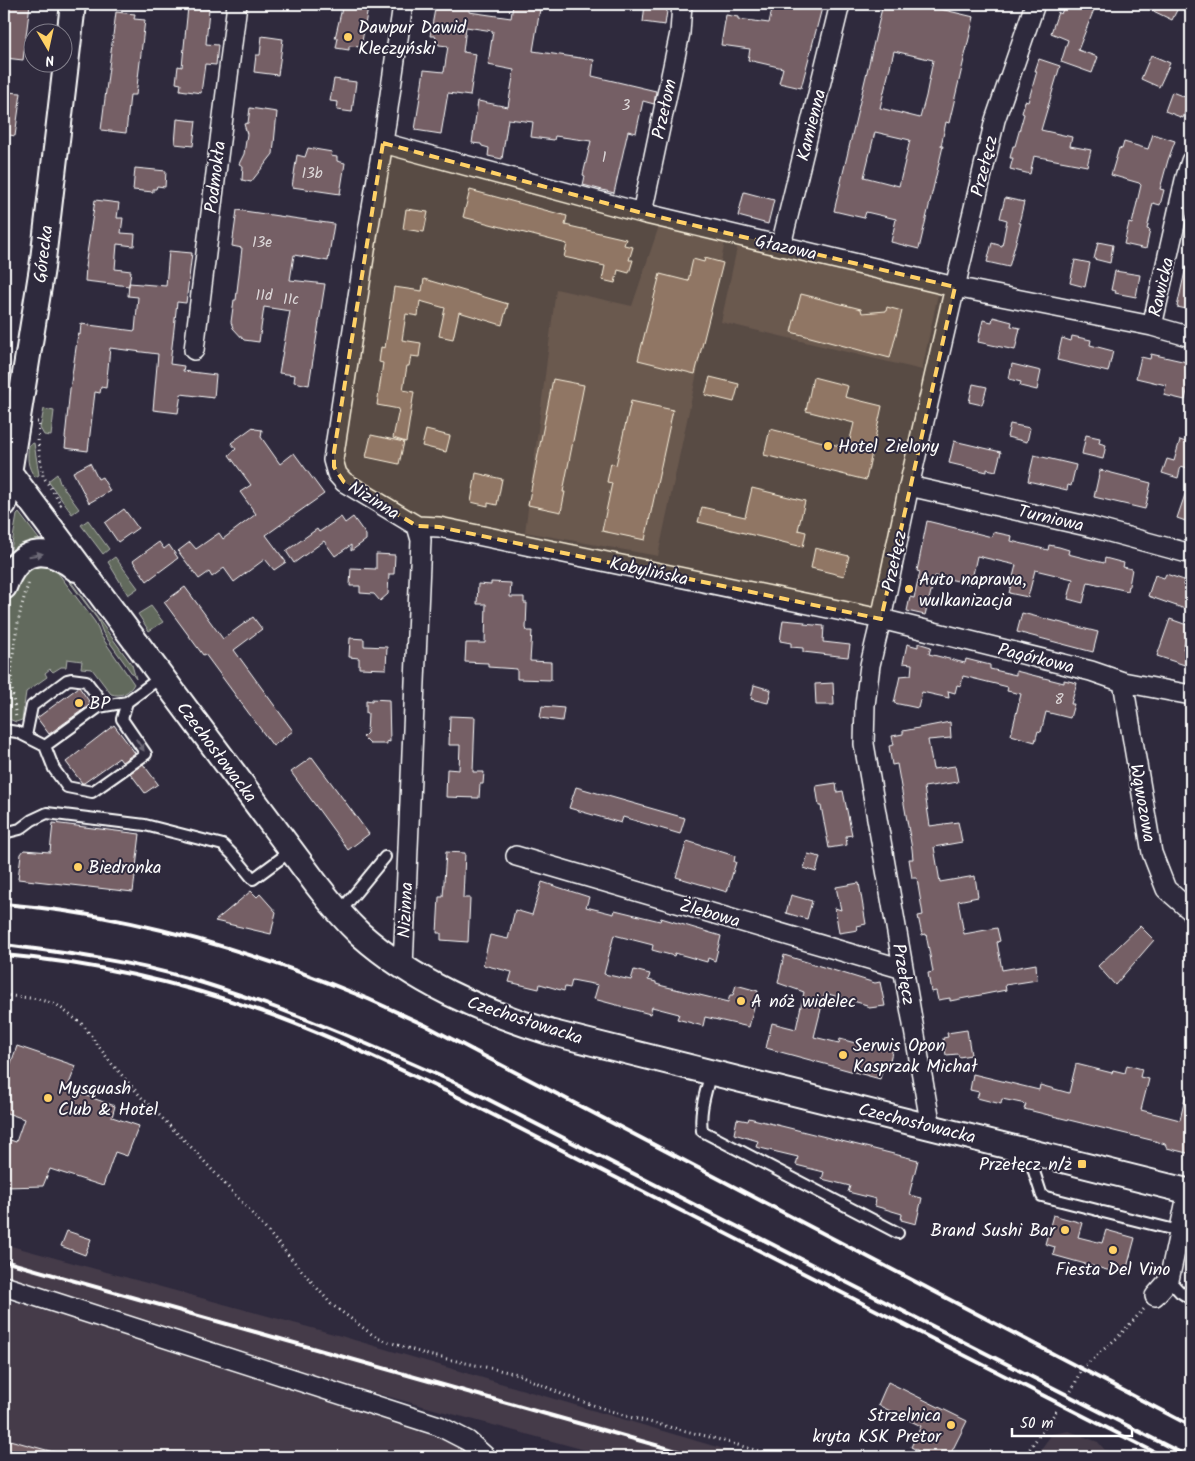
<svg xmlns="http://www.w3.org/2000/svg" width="1195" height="1461" font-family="Kalam,sans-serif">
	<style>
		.built { fill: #443a49 }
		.green { fill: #626a5d; stroke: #b0b4ae }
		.building { fill: #755e65; stroke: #fff; fill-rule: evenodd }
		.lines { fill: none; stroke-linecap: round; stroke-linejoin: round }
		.service-casing { stroke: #fff; stroke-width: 14 }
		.minor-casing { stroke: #fff; stroke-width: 22 }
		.tertiary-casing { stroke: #fff; stroke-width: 28 }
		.path { stroke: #fff; stroke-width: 3; stroke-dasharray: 1 4; stroke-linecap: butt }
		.service { stroke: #2f2a3d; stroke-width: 10 }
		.minor { stroke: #2f2a3d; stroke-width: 19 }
		.tertiary { stroke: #2f2a3d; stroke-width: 24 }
		.rail { stroke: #fff; stroke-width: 4 }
		.oneway { fill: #6d6a77 }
		.marked { fill: #ffd166; fill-opacity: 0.2; stroke: #ffd166; stroke-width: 4; stroke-dasharray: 10 6; stroke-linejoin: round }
		.poi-dot { fill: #ffd166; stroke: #2f2a3d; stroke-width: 2 }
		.labels { text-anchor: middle; stroke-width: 4; stroke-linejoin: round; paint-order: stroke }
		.number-label { font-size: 15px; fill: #dcd7d8 }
		.poi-label { font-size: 18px; fill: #fff; stroke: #2f2a3d; text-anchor: start }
		.street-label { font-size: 18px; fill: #fff; stroke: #2f2a3d }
	</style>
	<rect width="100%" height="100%" fill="#2f2a3d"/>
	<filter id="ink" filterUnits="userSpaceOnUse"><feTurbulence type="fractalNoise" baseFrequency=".02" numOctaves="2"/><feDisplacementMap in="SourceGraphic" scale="10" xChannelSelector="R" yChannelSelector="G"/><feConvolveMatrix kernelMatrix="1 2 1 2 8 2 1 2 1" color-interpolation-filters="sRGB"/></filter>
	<g filter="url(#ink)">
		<path class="built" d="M659,226L725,242L658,556L525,532L556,289L632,306Z
			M738,243L938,294L922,370L721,322Z
			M4,1244L341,1336L751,1457H611L356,1388L4,1284Z
			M4,1299L105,1327L310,1390L462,1447L472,1457H4Z
			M1069,1431L1098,1442L1105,1450L1125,1457H1035L1052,1434Z"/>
		<path class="green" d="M44,409L54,411L51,436L44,435L40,428Z
			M34,443L39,475L35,477C27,467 27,457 29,445Z
			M57,474L60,483L79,509L72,514L48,481Z
			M19,513L42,543L10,555L17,515Z
			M88,520L109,549L103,554L81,525Z
			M115,557L138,588L128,595L108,562Z
			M31,562L33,568L47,566L55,569L95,622L101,636L134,684C129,693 121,697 111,694L92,669L81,668L82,661L67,659L66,667H61L53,672L50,669L45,673L47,677L26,692L22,720L16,722L4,717V618L17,577Z
			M63,571L132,665L136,679L103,633L98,620L63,573Z
			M151,606L163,622L149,631L138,614Z"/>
		<path class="building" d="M9,4H30L23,60L5,58Z
			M343,4H356V6L368,8L361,47L349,46V50L336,48L338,38H335Z
			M436,4H470L469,12L511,18L513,5L540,9L533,51L594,60L592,76L656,91L654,104L643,101L636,133L628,131L614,193L583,185L585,176L583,175L591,141L555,136L554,140L531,137L533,122L508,119L502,159L488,156L489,148L482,146L481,144L472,143L478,101L508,107L514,70L488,65L493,31L466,27L463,52L476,54L470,96L448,93L441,134L415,130L424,70L444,72L448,46L439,45L435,36H430Z
			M645,4H668L665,25L643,22Z
			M781,4H823L801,88L779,83L783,68L748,60L750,49L721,45L726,15L738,17V19L769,23L772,9H781Z
			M883,4H902L920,8V4H933L932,7L974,17L949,123L946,122L941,146H943L919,249L891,242L896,219L866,212L864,218L834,211ZM894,51L933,60L926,96L920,118L880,108ZM875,132L910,140L899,186L864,177Z
			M1065,4H1087L1095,7L1078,50L1098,57L1092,73L1061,62L1068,40L1051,33L1058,12L1061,14Z
			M1139,4H1180L1172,20Z
			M188,7L209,9L206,44L218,45L216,65L205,64L201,93L180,90L181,84L176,83L178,66L182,67Z
			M116,12L135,14L134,19L145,20L136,95H130L126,133L101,130Z
			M262,36L283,39L278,75L254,72L256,55H260Z
			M1151,55L1170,63L1159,87L1141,79Z
			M1039,59L1060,66L1041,130L1072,137L1070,146L1091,150L1087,166L1034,156L1030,174L1010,169L1013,158H1010L1013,146H1015L1024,114L1022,113L1025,101L1028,102L1037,71H1035Z
			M334,79L356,82L352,112L337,110L338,102L330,101Z
			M6,92L21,93L15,136L4,134V94Z
			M1172,92L1190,99L1183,118L1165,111Z
			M250,108L277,112L273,154L251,182L242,180L243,166L239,164L244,154L247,134L244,124L248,123Z
			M177,119L196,121L193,146L175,144Z
			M1153,134L1175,141L1168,160L1160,189L1164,190L1160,205L1153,203L1147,229L1150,230L1146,249L1124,244L1129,223L1132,224L1141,185L1139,183L1111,175L1119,148L1122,149L1124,142L1148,149Z
			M308,148L332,152L331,156L337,157V161L345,163L340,194L292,187L297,155L305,157Z
			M135,168L166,171L165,187L157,186L156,189H153V192L133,190Z
			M470,190L567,216L565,225L626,239L624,245L633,247L629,260H633L629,273L618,270L615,283L602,280L605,266L564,257L567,244L463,217Z
			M744,192L774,200L768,224L738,216Z
			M1005,198L1024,202L1019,223H1021L1009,267L987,262L992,243L1002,246L1007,220L1000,218Z
			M95,200L119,203L117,218H123L121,233L135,234L134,246L117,244L115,269L131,271L129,286L85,281L86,267H85Z
			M406,209L428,212L424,232L403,229Z
			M237,210L334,224L328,261L294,255L290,280L325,284L309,385L294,382L295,375L279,373L290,311L264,307L259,342L244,340L233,328L231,322L234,300H236L242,248L232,246Z
			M1098,242L1113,245L1110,263L1094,259Z
			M169,251L192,253L186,303L177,302L170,364L184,366L183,371L216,375L214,398L181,394L178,413L153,410L158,354L110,348L106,388L101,387L100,393L95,392L88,451L65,448L66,439L65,438L70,389L78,334L80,335L81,324L135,331L138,297L128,296L129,283L166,286Z
			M705,258L723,263L695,374L638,360L660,274L688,281L693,259L704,262Z
			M1075,260L1090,263L1085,287L1070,283Z
			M1186,267H1191V310L1177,307Z
			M1115,271L1140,275L1136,297L1115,293L1116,291L1111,290Z
			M424,279L508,304L502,325L459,312L453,339L439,336L445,308L420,301L418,316L406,314L402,340L421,343L419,357L411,356L409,366H407L403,390L414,392L406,442L393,438L399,409L377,405L383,363L379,362L381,347L385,348L394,287L422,291Z
			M801,294L861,309L862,313L886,311L887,307L902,311L890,358L791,332Z
			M993,317L1012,322L1011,326L1020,328L1015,350L978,342L983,320L992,322Z
			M1072,336L1091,340L1090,345L1113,351L1108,372L1057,360L1062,338L1071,341Z
			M1151,354L1191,363V373L1185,400L1164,395L1166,385L1136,378L1141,357L1150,359Z
			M1012,364L1041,371L1037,390L1020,386L1021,382L1009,379Z
			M710,377L739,384L734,402L705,395Z
			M813,377L848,386L845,397L882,406L866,480L764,455L770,429L848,448L854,423L806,411Z
			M553,379L584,385L563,492H565L561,512L528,505Z
			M973,384L987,387L982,405L969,402Z
			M631,401L673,410L645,540L602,531L612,483L607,482L611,463L616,465Z
			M1010,424L1030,428L1027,442L1007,437Z
			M253,427L255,429L262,430L261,437L280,464L294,453L324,494L266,535L286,562L274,570L265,559L234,582L224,568L212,577L209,572L199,579L178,551L190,542L196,549L219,533L223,539L256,514L240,492L251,485L229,455L236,449L231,443Z
			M426,430L450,436L446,452L422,446Z
			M371,435L404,442L399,464L366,457Z
			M1086,435L1100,438L1099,443L1106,445L1103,459L1082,454Z
			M1180,440L1191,444V469L1181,466L1178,478L1162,473L1167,459L1174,461Z
			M954,441L1001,452L996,471L987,469V472L949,463Z
			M1034,455L1076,465L1071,486L1068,485L1067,490L1028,481Z
			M90,463L98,479L102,477L110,491L89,503L73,472Z
			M1100,470L1151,483L1145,509L1094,497Z
			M476,473L502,479L497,505L488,503V506L471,502Z
			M1189,483L1191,484V523L1177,518Z
			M752,488L805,501L798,530L806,532L803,547L698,522L702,507L745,517Z
			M124,509L138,528L118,542L105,523Z
			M341,517L345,523L353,517L366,535V540L351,551V545L335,556L324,541L294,563L286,551L317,529L319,532Z
			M927,521L992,537L993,532L1012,536L1011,541L1048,550L1049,545L1059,547L1069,550L1068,554L1104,563L1105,558L1124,563L1123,567L1132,569L1128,591L1088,582L1083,603L1068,599L1073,579L1035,570L1028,597L1018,595L1009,593L1016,565L977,556L971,584L935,576L925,615L907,611L910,597L914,598L920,572L917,571Z
			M159,542L164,549L169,545L178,558L147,581L133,561Z
			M815,548L849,556L844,576L811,568Z
			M376,554L395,555L394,574H389L388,594L380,601L374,594L360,593V586H350L351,568L376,569Z
			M1166,574L1184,580L1183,585L1191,588L1185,609L1148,596L1155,575L1164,578Z
			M491,582L511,583L510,597H524V603H527L526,628L527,631H532L530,661L551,662V680L517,679V669L488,667V663L465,662L466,643H485L486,604H477L478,584L491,585Z
			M185,587L223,639L253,617L262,629L234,650L293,731L273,746L205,654L203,655L164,602Z
			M1022,613L1098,632L1093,652L1017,632Z
			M1170,619L1190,626L1183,649L1191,652V667L1157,656Z
			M783,620L805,622L804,624L824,626L823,642L850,645L848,657L803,652V648L791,647V643L780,641Z
			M350,638L364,639V646L387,647L386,669L359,668V658L349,657Z
			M918,643L931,647L929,654L965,663L966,659L990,665V669L1016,675V671L1064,683V680L1077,683L1071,704H1074L1070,718L1046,712L1041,732L1038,731L1035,742L1011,735L1021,694L1007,691L1008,687L963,676L961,686L957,685L955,693L948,691L949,698L922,692L918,708L894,703L900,676L911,675L912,664L903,663L907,644L918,647Z
			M833,683L834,705H816L815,684Z
			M754,685L771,690L768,703L751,699Z
			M79,687L91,704L49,734L37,718Z
			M372,699L389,700L390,742L387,741V744H370L363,737L367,733L368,713H366V700L372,701Z
			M542,706L564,708L562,721L540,718Z
			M450,716L475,717L473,772H484L483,784H480L479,798L446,797L447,769L459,770L460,745H449Z
			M950,722L951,738L928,740L933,769L955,766L958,782L924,787L930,826L958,822L960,831L962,842L934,847L940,882L975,876L978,897L958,901L964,934L997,928L1000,941L997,942L1002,970L1036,964L1037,980L1005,985L1006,990L950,1001V998L938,1000L936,991L931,992L928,973L933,972L929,950L926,934L922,935L918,916L923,915L919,891L917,878H912L909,859H913L912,849L897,764L892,765L889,746L894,745L892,736L903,734V731Z
			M114,725L135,753L122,762L119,758L84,783H82L66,762Z
			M312,757L369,834L348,850L291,772Z
			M143,764L158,784L145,793L130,773Z
			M836,783L837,792L843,791L852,835L846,836L847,845L829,848L821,806H819L816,786Z
			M576,787L685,818L680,834L623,817L621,823L569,808Z
			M53,823L140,834L133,892L18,879L21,854L24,850L50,852Z
			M687,841L735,856L734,862H736L727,892L676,877Z
			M446,852L465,853L463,898H470L468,942L441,940V933H437L439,897H443Z
			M808,854L820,857L816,872L804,868Z
			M542,882L589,897L586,907L614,914L615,910L660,921L661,918L721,936L715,961L708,958L707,962L675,953L674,956L652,950L653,945L614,935L604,974L631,980L634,970L650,974L648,980L656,982V984L663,986L728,1002L730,995H733L736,985L758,991L749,1027L705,1017L703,1026L677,1019L679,1014L652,1007L650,1014L609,1003L594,999L598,985L572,980L570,988L565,987L564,991L540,984L539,989L509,982L512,972L483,965L490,935L508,939L515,910L532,915Z
			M859,883L866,924L857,926L858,930L839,933L835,908L841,910L836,887Z
			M251,891L257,897L260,894L276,912L271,934L215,921Z
			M791,895L812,901L807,919L786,913Z
			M1140,926L1154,940L1115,985L1098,966Z
			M784,955L875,983L880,982L885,1006L869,1008L867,1005L825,993L814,1037L839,1043L840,1039L875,1048L876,1043L893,1048L889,1064L884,1063L880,1079L766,1048L772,1023L796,1029L804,992L778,983Z
			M967,1030L971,1055L959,1057L958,1054L946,1055L943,1038L948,1037L947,1033Z
			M17,1046L76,1066L67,1089L115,1106L112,1117L139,1126L127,1156L115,1152L103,1186L50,1169L43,1186L6,1187L4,1174V1138L16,1142L24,1119L4,1112V1083Z
			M1076,1064L1112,1073L1113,1070L1125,1073L1127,1065L1142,1069L1140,1077L1149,1079L1141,1110L1180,1120L1186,1094L1191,1095V1154L1167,1148L1165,1144L1155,1141L1024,1109L1026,1104L1002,1099L1001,1104L977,1098L979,1092L970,1090L973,1074L1039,1090L1040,1085L1069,1093Z
			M749,1118L918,1160L909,1195L922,1198L916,1224L901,1220L902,1214L875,1206L876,1199L848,1192L850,1186L822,1179L824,1172L796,1165L798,1157L756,1147L758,1141L734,1134L737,1119L748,1121Z
			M1053,1215L1082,1223L1078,1237L1102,1243L1106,1230L1135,1238L1125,1275L1053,1255L1055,1247L1045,1244Z
			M67,1231L91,1239L85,1255L61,1246Z
			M888,1382L967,1421L949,1457H930L911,1447L921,1426L878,1405Z
			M6,1439L57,1453L56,1457H4V1449Z"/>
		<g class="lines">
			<g class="service-casing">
				<path id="service" d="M4,730L17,732L45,746L99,707L127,702L161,677
					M26,736L32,706L67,680L71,679L86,681L105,706
					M45,746L54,769L67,787L92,792L146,754L122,719L127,702
					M4,833L20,829L32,820L47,813L145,825L223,845L235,857L253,879L291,851
					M340,912L385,857
					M711,1072C706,1092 699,1110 702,1131L898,1233
					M1028,1153L1042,1196L1097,1210
					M1103,1212L1179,1231
					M1169,1280L1180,1292L1191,1299"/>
			</g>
			<g class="minor-casing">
				<path id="minor" d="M403,4L383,143L368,231L333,460L337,474L344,482L417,526L421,540L403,967
					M383,143L642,213L955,287L1152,326L1191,337
					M642,213L680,33L682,4
					M781,245L840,4
					M1152,326L1185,180L1191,161
					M194,350L237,4
					M909,486L1091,527L1191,554
					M417,526L439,527L881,619L1091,671L1123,682L1191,695
					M1123,682L1152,853L1166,889L1191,911
					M516,856L903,969
					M931,1127L864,744L865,705L870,665L881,619L909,486L955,287L995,120L1035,4
					M4,1286L439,1426L468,1441L486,1457
					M1155,1296L1169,1280L1188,1191"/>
			</g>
			<g class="tertiary-casing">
				<path id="tertiary" d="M4,465L317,885C330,902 344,919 360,934C414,982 481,1011 549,1032L1191,1192
					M4,504L42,268L73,4
					M4,587C18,548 46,544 76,569"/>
			</g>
			<path class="path" d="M37,422H39L38,443L43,476L61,504L58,506
				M11,683C12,649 18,614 29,582
				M4,699L8,687L11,683L16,718
				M4,995L38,999L57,1005L83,1025L111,1063L142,1098L190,1146L249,1210L331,1304L377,1338L428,1355L518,1374L566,1396L629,1417L706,1436L780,1457
				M1071,1391L1075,1384L1081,1369L1117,1338L1144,1309
				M1024,1457L1057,1410"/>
			<use href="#service" class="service"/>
			<use href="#minor" class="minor"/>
			<use href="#tertiary" class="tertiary"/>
			<path class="rail" d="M4,904C125,914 244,948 356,994C379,1003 402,1015 425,1025L1191,1426
				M4,945C66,953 130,961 190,979C284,1007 369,1044 458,1084L1189,1457
				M4,955C97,963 190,985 278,1017C337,1039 395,1067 452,1094L1164,1457
				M4,1261L698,1457"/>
		</g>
		<defs><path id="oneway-solid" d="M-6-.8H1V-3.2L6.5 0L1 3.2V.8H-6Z" transform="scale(1.25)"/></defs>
		<g class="oneway">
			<use href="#oneway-solid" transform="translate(36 555) rotate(-10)"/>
			<use href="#oneway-solid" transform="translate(140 745) rotate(56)"/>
		</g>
	</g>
	<path class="marked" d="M383,143L642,213L955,287L881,619L439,527L417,526L344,482L334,467V452Z"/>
	<g class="poi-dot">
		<circle cx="348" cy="37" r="5"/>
		<circle cx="828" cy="446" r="5"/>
		<circle cx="909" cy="589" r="5"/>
		<circle cx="79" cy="703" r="5"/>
		<circle cx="78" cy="867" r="5"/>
		<circle cx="741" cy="1001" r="5"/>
		<circle cx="843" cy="1055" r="5"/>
		<circle cx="48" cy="1098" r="5"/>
		<rect x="1077" y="1159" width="10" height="10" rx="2.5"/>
		<circle cx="1065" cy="1230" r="5"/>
		<circle cx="1113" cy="1250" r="5"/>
		<circle cx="951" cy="1425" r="5"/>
	</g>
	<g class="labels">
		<g class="number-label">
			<text x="626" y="110">3</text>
			<text x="604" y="162">1</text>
			<text x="312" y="178">13b</text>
			<text x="262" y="247">13e</text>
			<text x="264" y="300">11d</text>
			<text x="291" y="304">11c</text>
			<text x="1059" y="704">8</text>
		</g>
		<g class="poi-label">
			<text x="358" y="33">Dawpur Dawid<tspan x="358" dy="21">Kleczyński</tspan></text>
			<text x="838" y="452">Hotel Zielony</text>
			<text x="919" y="585">Auto naprawa,<tspan x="919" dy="21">wulkanizacja</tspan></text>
			<text x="89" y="709">BP</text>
			<text x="88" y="873">Biedronka</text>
			<text x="751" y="1007">A nóż widelec</text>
			<text x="853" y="1051">Serwis Opon<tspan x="853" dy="21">Kasprzak Michał</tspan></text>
			<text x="58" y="1094">Mysquash<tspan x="58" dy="21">Club &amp; Hotel</tspan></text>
			<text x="1072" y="1170" text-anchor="end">Przełęcz n/ż</text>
			<text x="1055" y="1236" text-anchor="end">Brand Sushi Bar</text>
			<text x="1113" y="1275" text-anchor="middle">Fiesta Del Vino</text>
			<text x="941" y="1421" text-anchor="end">Strzelnica<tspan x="941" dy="21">kryta KSK Pretor</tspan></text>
		</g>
		<g class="street-label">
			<text transform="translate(664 109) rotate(-78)" y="6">Przełom</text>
			<text transform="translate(811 125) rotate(-76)" y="6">Kamienna</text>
			<text transform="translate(984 166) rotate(-76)" y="6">Przełęcz</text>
			<text transform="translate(215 177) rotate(-83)" y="6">Podmokła</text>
			<text transform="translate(786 247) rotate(13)" y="6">Głazowa</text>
			<text transform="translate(43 254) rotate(-83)" y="6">Górecka</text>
			<text transform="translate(1161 287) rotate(-77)" y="6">Rawicka</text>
			<text transform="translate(374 500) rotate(32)" y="6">Nizinna</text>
			<text transform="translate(1051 518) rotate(13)" y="6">Turniowa</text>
			<text transform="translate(894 561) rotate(-78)" y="6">Przełęcz</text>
			<text transform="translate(649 571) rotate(12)" y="6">Kobylińska</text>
			<text transform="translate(1036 658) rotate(14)" y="6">Pagórkowa</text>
			<text transform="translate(217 752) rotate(53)" y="6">Czechosłowacka</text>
			<text transform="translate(1143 803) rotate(80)" y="6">Wąwozowa</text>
			<text transform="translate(405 910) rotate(-87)" y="6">Nizinna</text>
			<text transform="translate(710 913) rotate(16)" y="6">Żlebowa</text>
			<text transform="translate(904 974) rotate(80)" y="6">Przełęcz</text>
			<text transform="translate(525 1020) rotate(18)" y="6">Czechosłowacka</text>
			<text transform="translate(917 1123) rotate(14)" y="6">Czechosłowacka</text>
		</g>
	</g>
	<rect width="1195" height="1461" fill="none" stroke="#2f2a3d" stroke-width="20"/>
	<rect x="10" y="10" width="1175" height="1441" fill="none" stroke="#fff" stroke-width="2" filter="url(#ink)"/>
	<g transform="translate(48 48) rotate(171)"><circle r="24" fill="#2f2a3d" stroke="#827f8b"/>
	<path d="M0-4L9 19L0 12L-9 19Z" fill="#ffd166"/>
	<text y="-8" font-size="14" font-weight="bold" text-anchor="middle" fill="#ffffff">N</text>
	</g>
	<path d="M1012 1428v8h120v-8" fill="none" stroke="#ffffff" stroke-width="2.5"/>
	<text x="1020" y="1428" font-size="15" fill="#ffffff" stroke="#2f2a3d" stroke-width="4" paint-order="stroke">50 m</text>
</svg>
